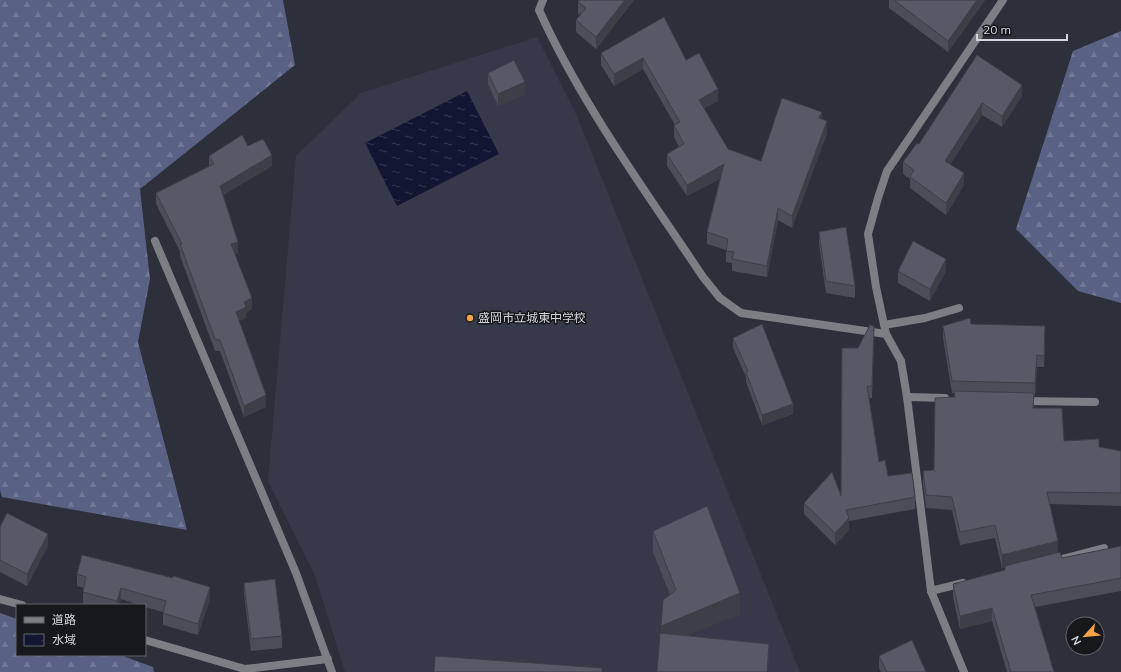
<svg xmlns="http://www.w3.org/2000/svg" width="1121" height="672" font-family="Mulish,'Noto Sans JP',sans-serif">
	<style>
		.built { fill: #353949 }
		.forest { fill: url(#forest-firs) }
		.water { fill: url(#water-ripples) }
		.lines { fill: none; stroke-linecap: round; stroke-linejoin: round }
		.service { stroke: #7c7e83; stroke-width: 8 }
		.minor { stroke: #7c7e83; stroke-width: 8 }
		.wall { fill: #4b4d58 }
		.shaded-wall { fill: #3d3f47 }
		.building { fill: #575a66; stroke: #3d3f47 }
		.poi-dot { fill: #f6a246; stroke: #16181c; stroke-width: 1.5 }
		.labels { text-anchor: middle; stroke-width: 3; stroke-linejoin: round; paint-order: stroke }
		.poi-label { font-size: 12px; fill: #d4d6dd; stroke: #16181c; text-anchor: start }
	</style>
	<defs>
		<pattern id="forest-firs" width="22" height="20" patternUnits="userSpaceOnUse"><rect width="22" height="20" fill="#596184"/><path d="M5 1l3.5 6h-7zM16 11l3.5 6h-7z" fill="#707795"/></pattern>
		<pattern id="water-ripples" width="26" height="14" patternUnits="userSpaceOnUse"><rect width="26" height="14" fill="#121633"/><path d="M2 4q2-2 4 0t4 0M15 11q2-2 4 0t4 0" fill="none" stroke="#343750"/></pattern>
	</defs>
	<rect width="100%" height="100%" fill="#2d2f3a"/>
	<path class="built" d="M537,37L577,116L800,672H345L315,576L268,481L296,156L361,93Z"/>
	<path class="forest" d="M0,0H283L295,65L140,189L150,279L138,342L187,530L2,497L0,490Z
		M1121,31V303L1078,291L1016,229L1073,51Z
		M0,613L17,619V655H120L153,667L154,672H0Z"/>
	<path class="water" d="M467,91L499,154L397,206L365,143Z"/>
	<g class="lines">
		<path class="service" d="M884,325L925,318L959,308
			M886,334L876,287L868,234L878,198L887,171L1003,0
			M907,397L945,398
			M1024,401L1095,402
			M1062,559L1104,548
			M931,591L963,583"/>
		<path class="minor" d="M543,0L539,10C582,105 645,190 703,277L720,298L741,313L886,334L901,361L907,397L931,591L964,672
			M155,241L296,573L332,672
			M0,599L22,605
			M145,640L245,669L328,659"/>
	</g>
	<path class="wall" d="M579,0H634L596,49L576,32V20L580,15L578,13V2Z
		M889,0H985L948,52L889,8Z
		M601,53L686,60L718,101L704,108L728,149L761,161L822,119L827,133L792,228L778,220L767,277L732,271V263L726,262V250L707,244V232L721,178L687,196L667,166V154L679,147L674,137V125H675L643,69L614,86L601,65Z
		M977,55L1022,96L1002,127L982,115L950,164L964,185L946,215L910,188V179L903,174V162L919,144Z
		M488,73L525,94L498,106L488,84Z
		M248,146L272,166L223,195L238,253L235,254L252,309L246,313V318L239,321L266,407L244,417L220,351H215L180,256V251L156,204V193L209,166V156Z
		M819,232L855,286V298L826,293L819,244Z
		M898,271H946L930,301L898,283Z
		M971,324L1045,338L1044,367H1037L1035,395H1034V408L1064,441L1121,451V506L1050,504L1058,552L1062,558L1121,546V591L1035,607L1054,672H1007L992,621L960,629L953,597V584L1005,570V567L1002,568L995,538L960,545L952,510L926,508L923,484V471L934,470L954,397V393H952L943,338V326Z
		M733,338L793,414L762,425L746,382V377L733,348Z
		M874,338L872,398H869L879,462L888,476L915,497V509L849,521V530L835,545L804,514V503L841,496L858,348Z
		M0,527L48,546L27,586L0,572Z
		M653,531L740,614L687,635L769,664L661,633L670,595L653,552Z
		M77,574L210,599L198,635L163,625V612L145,607V605H139L121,599L119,605H86L83,604V592L84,588L77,586Z
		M244,583L282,636V648L251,651L244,594Z
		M879,656L926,672H881L879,668Z"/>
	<path class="shaded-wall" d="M625,0H634L596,49V37Z
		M977,0H985L948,52V41Z
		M643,58V69L614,86V74Z
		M525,82V94L498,106V94Z
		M1022,85V96L1002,127V116Z
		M718,89V101L699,111V100Z
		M982,103V115L945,173V161Z
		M822,112V123L819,118Z
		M827,121V133L792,228V216Z
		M272,155V166L220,197V186Z
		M724,164V176L687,196V185Z
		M964,173V185L946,215V203Z
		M778,208V220L767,277V266Z
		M238,242V253L231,256V244Z
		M946,259V271L930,301V289Z
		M252,298V309L246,313V318L236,323V312L244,302Z
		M1045,326V338L1044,367V356Z
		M1037,355V367L1035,395V383Z
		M266,395V407L244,417V406Z
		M793,404V414L762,425V415Z
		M849,518V530L835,545V533Z
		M48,534V546L27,586V574Z
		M1058,541V554L1002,568V555Z
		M210,587V599L198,635V624Z
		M121,588V599L119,605H117V601Z
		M740,593V614L661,646V626Z
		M992,608V621L960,629V616Z
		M769,644V664L768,672H767Z"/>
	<path class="building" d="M579,0H625L596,37L576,20L586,8L578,2Z
		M894,0H977L948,41Z
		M664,17L686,60L699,53L718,89L699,100L728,149L761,161L782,98L822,112L819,118L827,121L792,216L778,208L767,266L732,259L734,252L726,251L728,239L707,232L724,164L687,185L667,154L684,144L674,125L680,122L643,58L614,74L601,53Z
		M977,55L1022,85L1002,116L982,103L945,161L964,173L946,203L910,177L914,170L903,162L917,143L919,144Z
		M514,60L525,82L498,94L488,73Z
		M242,135L248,146L263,139L272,155L220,186L238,242L231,244L252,298L244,302L246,307L236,312L266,395L244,406L220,340L215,339L180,244H182L156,193L214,164L209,156Z
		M846,227L855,286L826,281L819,232Z
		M913,241L946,259L930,289L898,271Z
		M970,318L971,324L1045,326L1044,356L1037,355L1035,383L952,381L943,326Z
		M762,324L793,404L762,415L746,372L748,371L733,338Z
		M870,325L874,326L872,386H867L879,462L885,460L888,476L912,473L915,497L846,510L849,518L835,533L804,503L832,472L841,496L842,348H858Z
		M954,391L1034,393L1033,408H1062L1064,441L1099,439V447L1121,451V493L1047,492L1058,541L1002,555L995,525L960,532L952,497L926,495L923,471L934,470L935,398L955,397Z
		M707,506L740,593L661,626L663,600L676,590L653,531Z
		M7,513L48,534L27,574L0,560V527Z
		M1121,546V578L1031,595L1054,672H1011L992,608L960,616L953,584L1005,570V566L1060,552L1062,558Z
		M82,555L173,578V576L210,587L198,624L163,613L166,601L121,588L117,601L83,592L86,577L77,574Z
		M275,579L282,636L251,639L244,583Z
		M660,633L769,644L767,672H657Z
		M912,640L926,672H887L879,656Z
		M435,656L602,668V672H434Z"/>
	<circle class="poi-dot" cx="470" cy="318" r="4"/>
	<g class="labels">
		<g class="poi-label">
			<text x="478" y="322">盛岡市立城東中学校</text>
		</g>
	</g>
	<rect x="16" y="604" width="130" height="52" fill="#16181c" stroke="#626469"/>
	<rect x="24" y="617" width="20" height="6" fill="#7c7e83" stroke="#626469"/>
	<text x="52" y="624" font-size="12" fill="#d4d6dd">道路</text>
	<rect x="24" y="634" width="20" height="12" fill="url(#water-ripples)" stroke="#626469"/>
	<text x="52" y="644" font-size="12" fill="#d4d6dd">水域</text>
	<g transform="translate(1085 636) rotate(243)"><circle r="19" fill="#16181c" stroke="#626469"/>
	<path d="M0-3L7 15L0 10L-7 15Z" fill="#f6a246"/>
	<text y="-6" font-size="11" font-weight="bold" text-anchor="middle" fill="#d4d6dd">N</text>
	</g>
	<path d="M977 34v6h90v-6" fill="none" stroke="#d4d6dd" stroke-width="2"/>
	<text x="983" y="34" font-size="12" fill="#d4d6dd" stroke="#16181c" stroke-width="3" paint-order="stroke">20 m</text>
</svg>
